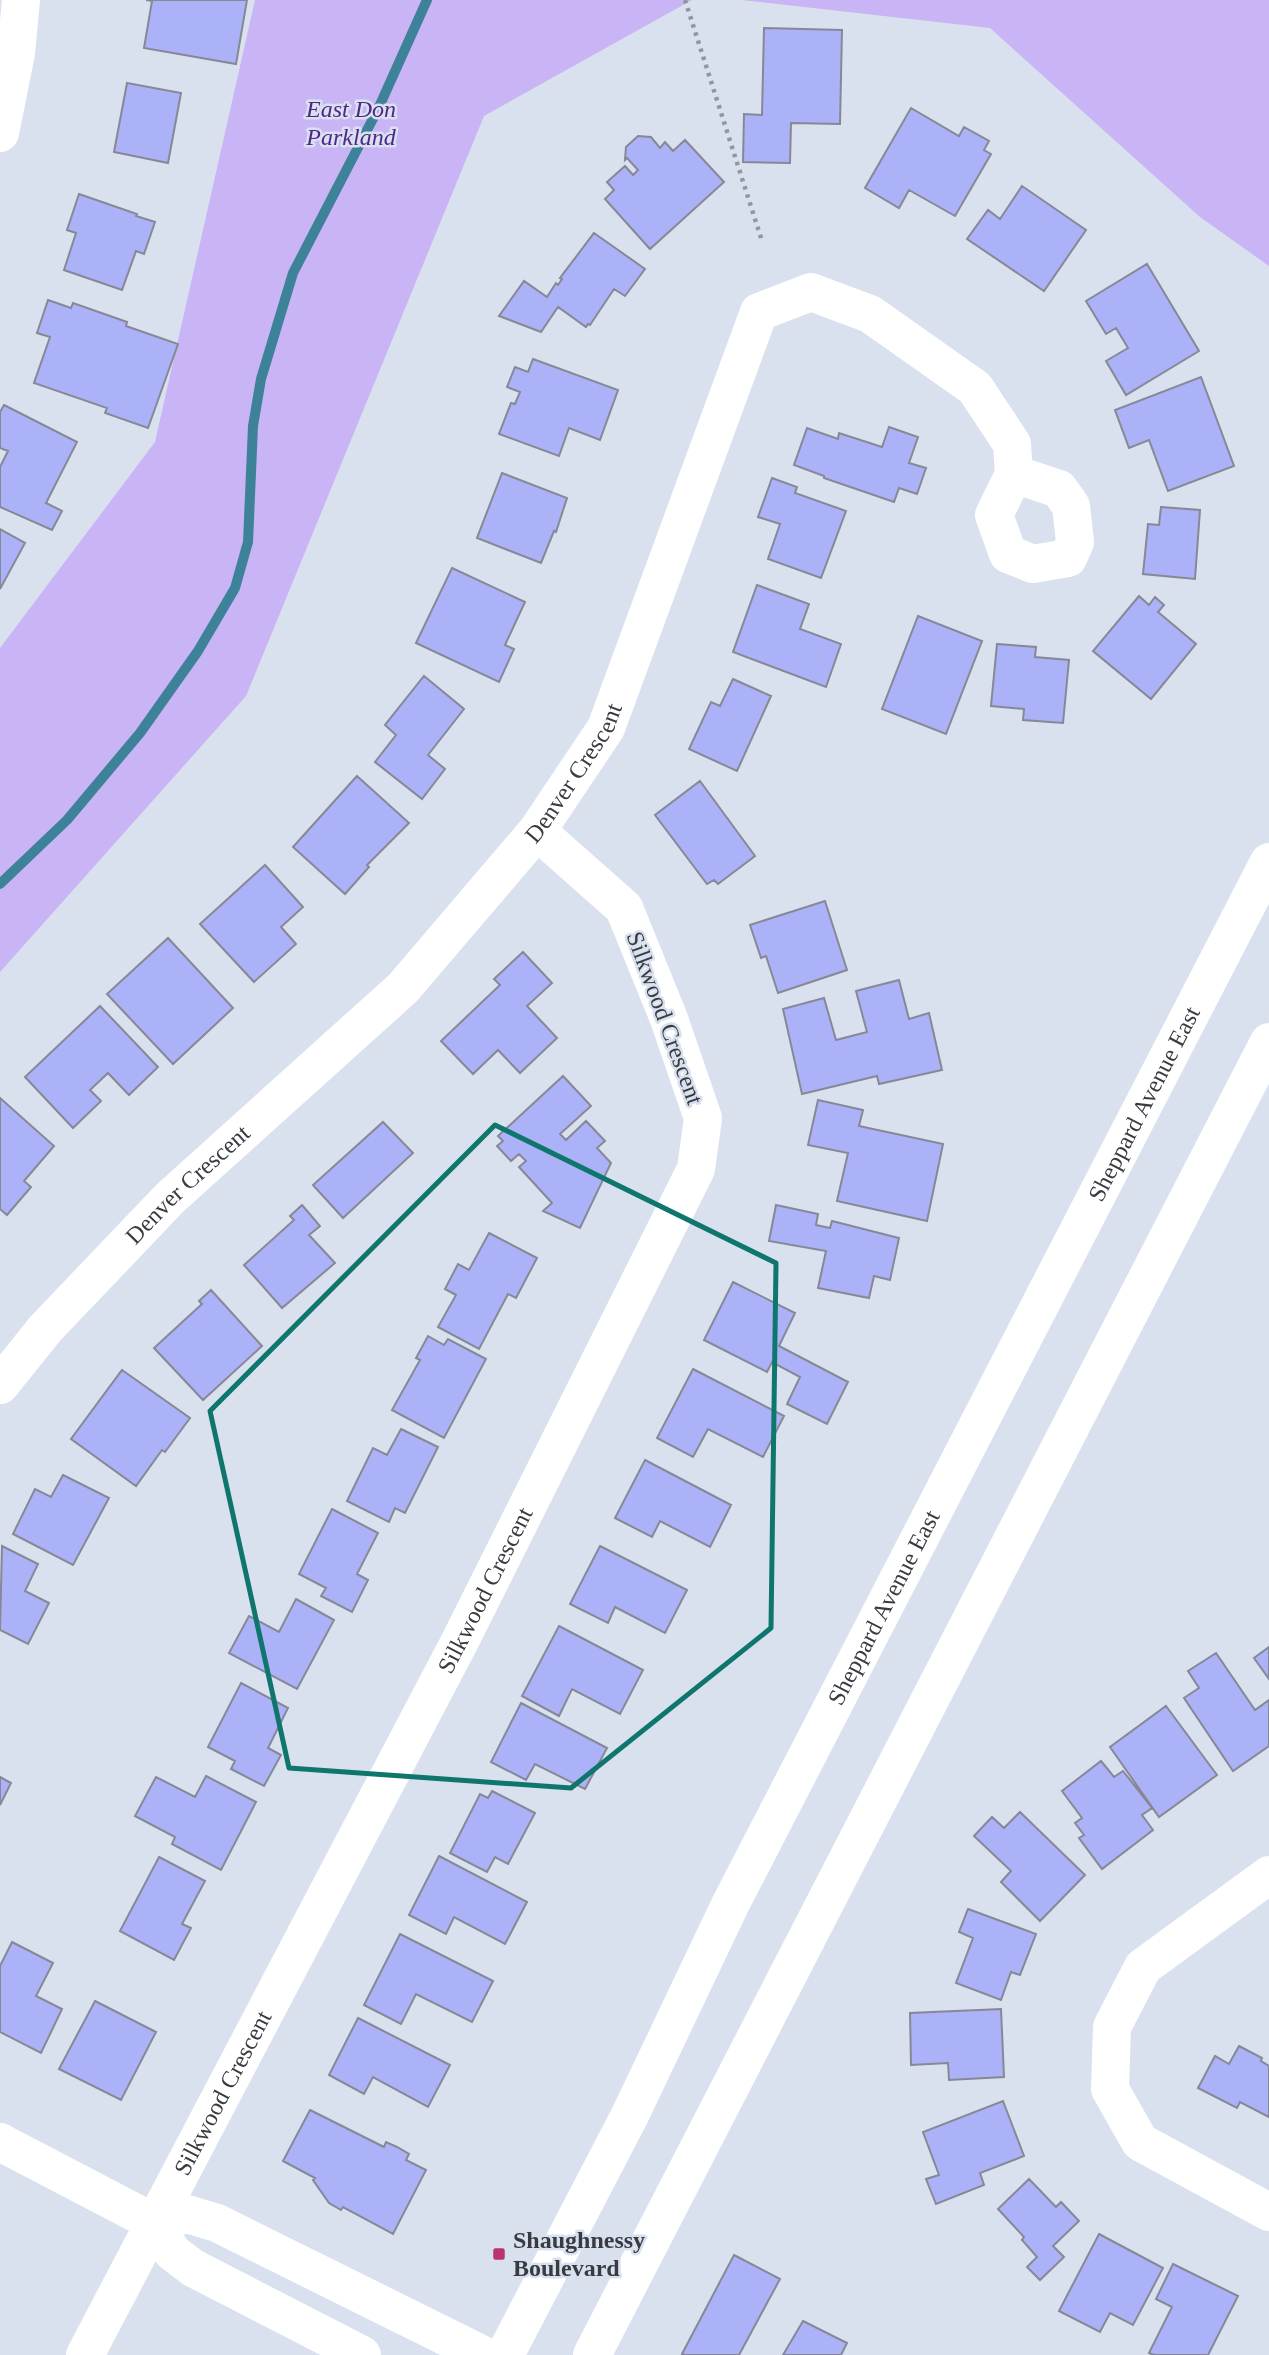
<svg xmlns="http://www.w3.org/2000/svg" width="1269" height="2355" font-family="Georgia,serif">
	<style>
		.green { fill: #c9b4f5 }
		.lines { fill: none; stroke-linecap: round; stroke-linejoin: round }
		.stream { stroke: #3e829a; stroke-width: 10 }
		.building { fill: #acb2f7; stroke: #868896; stroke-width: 2 }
		.path { stroke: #9197a1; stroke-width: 4.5; stroke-dasharray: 3.5 5; stroke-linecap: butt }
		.minor { stroke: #fff; stroke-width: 38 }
		.tertiary { stroke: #fff; stroke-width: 38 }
		.secondary { stroke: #fff; stroke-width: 38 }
		.marked { fill: none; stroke: #0f766e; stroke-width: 5; stroke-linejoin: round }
		.poi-dot { fill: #ba3373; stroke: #d9e1ef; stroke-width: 2.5 }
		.labels { text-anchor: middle; stroke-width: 5; stroke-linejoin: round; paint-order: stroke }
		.park-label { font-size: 24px; font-style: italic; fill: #512688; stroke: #d9e1ef }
		.street-label { font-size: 24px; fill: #383c41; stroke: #d9e1ef }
		.poi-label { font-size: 24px; font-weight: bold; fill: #383c41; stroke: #d9e1ef; text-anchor: start }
	</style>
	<rect width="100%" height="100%" fill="#d9e1ef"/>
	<path class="green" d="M255,0H692L484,116L246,696L0,972V648L155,442Z
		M742,0H1269V266L1200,217L990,28Z"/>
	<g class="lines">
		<path class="stream" d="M0,884L67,820L140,733L198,651L235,588L248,542L253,426L261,379L293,273L379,107L427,0"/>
	</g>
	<path class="building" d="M146,0H247L236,64L144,48L152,1Z
		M764,28L842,30L840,124L791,123L790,163L743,162L744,114L762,115Z
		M127,83L181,93L168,163L114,152Z
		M911,108L959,136L964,127L989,141L984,150L991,154L955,216L909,190L899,208L865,188Z
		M638,136L651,137L660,148L665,142L673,151L685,140L724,182L650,249L605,199L614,190L607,182L625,166L633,175L638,170L627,158L625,160L626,147Z
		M1022,186L1086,230L1044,291L967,239L988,210L1000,219Z
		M79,194L137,214L136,216L155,222L144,254L136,251L122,290L64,270L76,233L67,230Z
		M594,233L645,269L625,296L614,289L590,325L588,324L586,327L558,307L541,332L499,316L524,281L547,297L556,283L558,285L562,279L560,278Z
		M1147,264L1199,351L1126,395L1106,361L1128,348L1116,328L1106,334L1086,301Z
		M48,300L71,308L73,303L127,322L126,326L178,344L148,428L105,413L107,408L34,383L50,337L37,333Z
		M533,359L618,390L600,440L569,428L559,456L499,434L511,403L515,404L520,392L507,387L515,367L528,372Z
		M1201,377L1234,466L1168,491L1149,440L1129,448L1115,410Z
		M4,405L77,442L46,503L62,511L52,530L0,507V467L8,451L0,448V412Z
		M889,427L918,437L909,463L926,468L917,494L899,488L894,502L824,478V476L794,465L807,428L838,439L839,433L882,447Z
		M502,473L567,498L556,532L554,531L541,563L477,538Z
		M772,478L797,487L795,493L846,511L821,578L768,559L780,524L758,517Z
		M1161,507L1200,510L1195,579L1143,574L1148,524L1159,525Z
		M0,529L25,543L0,589Z
		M452,568L525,602L505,645L514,649L499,682L416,643Z
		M757,585L809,604L800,629L841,644L826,687L733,652Z
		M1139,596L1149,605L1155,597L1164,605L1158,612L1196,644L1151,699L1093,651Z
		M918,616L982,641L946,734L882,709Z
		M997,644L1036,647L1035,657L1069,660L1063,723L1023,720L1024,709L991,706Z
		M424,676L464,709L428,755L445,769L422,799L375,762L396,735L385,725Z
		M733,679L771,696L737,771L689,749L711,702L720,706Z
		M357,776L409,823L367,865L369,867L345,894L293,847Z
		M700,781L755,856L718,884L714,880L707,884L655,815Z
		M265,865L303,907L281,927L296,944L254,982L200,924Z
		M825,901L847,970L778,993L766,956L761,958L750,925Z
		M168,938L233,1008L173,1064L107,994Z
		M523,952L552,983L527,1006L557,1038L520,1073L498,1050L473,1074L441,1041L500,985L494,979Z
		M899,980L909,1019L929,1013L942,1070L879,1084L877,1076L802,1094L783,1009L824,998L836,1040L867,1032L856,991Z
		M100,1006L158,1067L129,1095L108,1073L90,1090L101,1101L73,1128L25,1077Z
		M563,1076L591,1106L560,1134L566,1140L586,1121L605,1141L597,1148L611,1163L580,1228L543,1211L552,1203L519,1167L526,1161L519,1154L511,1161L497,1146L503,1141L498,1136Z
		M0,1098L54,1146L24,1181L31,1187L7,1215L0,1209Z
		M818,1100L863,1110L859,1126L943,1144L927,1221L837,1201L848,1153L808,1145Z
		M383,1122L413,1153L343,1218L313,1185Z
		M302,1205L320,1226L309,1235L335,1263L282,1308L244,1265L294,1220L290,1216Z
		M776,1205L818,1214L816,1225L830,1228L832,1221L899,1238L890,1280L874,1276L869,1298L818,1288L826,1251L769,1241Z
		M489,1233L537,1258L516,1298L508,1294L479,1349L438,1327L456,1295L445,1289L458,1264L469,1270Z
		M733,1282L795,1313L779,1346L848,1382L827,1424L787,1404L800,1377L772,1362L767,1372L704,1340Z
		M211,1290L262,1346L203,1400L154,1348L202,1304L199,1301Z
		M428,1336L444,1345L448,1339L486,1359L444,1438L392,1410L420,1360L416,1358Z
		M693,1369L784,1416L763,1457L708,1429L693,1457L657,1438Z
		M122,1370L190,1418L165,1452L162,1450L136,1486L71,1439Z
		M401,1429L438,1447L405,1513L395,1508L389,1522L347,1501L373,1448L387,1455Z
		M645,1460L731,1505L710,1547L660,1521L652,1537L615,1518Z
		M63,1475L109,1498L73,1565L13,1534L35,1489L51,1497Z
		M332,1509L378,1533L357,1574L368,1580L352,1612L321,1596L326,1588L299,1574Z
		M2,1546L38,1564L25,1591L49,1603L28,1644L0,1630Z
		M600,1546L687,1590L665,1633L615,1607L608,1623L570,1604Z
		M296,1599L334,1620L297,1689L229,1653L249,1616L279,1632Z
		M559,1626L643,1670L620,1714L572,1689L559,1716L522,1696Z
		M1269,1647V1679L1254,1658Z
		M1216,1653L1255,1710L1269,1700V1746L1233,1771L1184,1698L1199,1688L1188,1671Z
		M241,1683L288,1708L268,1748L281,1755L264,1786L231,1769L235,1761L208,1747Z
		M521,1703L607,1748L585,1789L535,1764L526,1780L491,1762Z
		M1166,1706L1217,1775L1159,1817L1110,1747Z
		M1101,1761L1114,1777L1123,1771L1152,1808L1142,1815L1153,1830L1102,1869L1079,1838L1084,1835L1075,1823L1082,1818L1062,1791Z
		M206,1776L256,1802L221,1870L172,1844L175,1837L135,1816L156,1777L195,1797Z
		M0,1777L11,1783L0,1805Z
		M492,1791L535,1813L508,1864L495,1857L487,1872L450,1853L480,1794L488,1798Z
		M1020,1812L1085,1875L1040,1921L1001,1882L1011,1871L974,1836L992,1817L1004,1828Z
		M439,1856L527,1902L505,1944L454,1917L446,1934L409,1915Z
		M159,1857L205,1881L182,1924L191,1928L174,1960L120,1931Z
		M968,1909L1036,1934L1020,1975L1011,1972L1001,2000L956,1983L973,1938L959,1932Z
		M400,1934L493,1981L472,2022L416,1994L401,2024L364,2005Z
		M12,1942L53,1963L36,1996L62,2009L41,2053L0,2032V1966Z
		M95,2001L156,2032L121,2100L59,2069Z
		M1001,2009L1004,2077L949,2080L948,2063L911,2065L910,2013Z
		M358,2018L450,2065L428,2107L373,2077L364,2094L329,2075Z
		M1239,2046L1262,2058L1261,2061L1269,2066V2117L1240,2102L1237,2108L1198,2088L1215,2056L1229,2064Z
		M1003,2101L1024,2156L980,2173L984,2185L936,2204L926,2179L939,2175L923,2132Z
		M310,2110L384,2147L386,2142L397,2147L409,2154L406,2160L426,2170L393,2234L343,2207L341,2210L329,2203L313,2180L315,2178L283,2161Z
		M1029,2179L1056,2207L1061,2202L1079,2221L1053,2246L1064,2257L1040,2280L1027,2267L1037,2257L1022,2240L1024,2237L998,2209Z
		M1099,2234L1163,2268L1133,2325L1110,2313L1100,2332L1059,2311Z
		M734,2255L780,2279L739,2355H685L682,2354Z
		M1173,2264L1238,2296L1208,2355H1154L1149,2353L1172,2307L1156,2299Z
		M803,2321L847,2343L841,2355H783Z"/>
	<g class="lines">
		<path class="path" d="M685,0L762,241"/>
		<g class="minor">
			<path d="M0,133L16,53L21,0"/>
			<path id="s1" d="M0,1385L45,1329L170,1198L403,988L537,831L606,728L759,312L811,292L870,314L975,388L1012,444L1014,474L994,515L1008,554L1033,564L1068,558L1075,542L1071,506L1059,489L1014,474"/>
			<path d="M1269,1875L1143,1967L1112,2027L1110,2089L1140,2142L1269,2212"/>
			<path id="s2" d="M85,2355L460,1641L696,1169L703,1118L669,1019L624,908L537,831"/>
		</g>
		<path class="tertiary" d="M0,2142L155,2223
			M155,2223L187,2214L217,2223L483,2355
			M155,2223L172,2252L193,2268L362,2355"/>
		<g class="secondary">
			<path id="s3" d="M505,2355L630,2115L730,1905L1269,862"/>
			<path d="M592,2355L1269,1042"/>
		</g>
	</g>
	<path class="marked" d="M495,1125L776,1263L771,1628L571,1788L289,1768L210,1411Z"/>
	<rect class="poi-dot" x="492" y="2247" width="14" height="14" rx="3.5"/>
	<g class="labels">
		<g class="park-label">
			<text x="351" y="117">East Don<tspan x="351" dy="28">Parkland</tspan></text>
		</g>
		<g class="street-label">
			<text dy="8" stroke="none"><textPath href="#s1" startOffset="842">Denver Crescent</textPath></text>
			<text transform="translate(665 1018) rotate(70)" y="8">Silkwood Crescent</text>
			<text dy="8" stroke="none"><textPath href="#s3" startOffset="1405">Sheppard Avenue East</textPath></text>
			<text dy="8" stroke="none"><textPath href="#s1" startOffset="275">Denver Crescent</textPath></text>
			<text dy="8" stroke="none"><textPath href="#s2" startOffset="863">Silkwood Crescent</textPath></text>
			<text dy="8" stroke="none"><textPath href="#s3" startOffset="838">Sheppard Avenue East</textPath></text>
			<text dy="8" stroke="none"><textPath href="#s2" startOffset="296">Silkwood Crescent</textPath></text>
		</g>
		<g class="poi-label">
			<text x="513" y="2248">Shaughnessy<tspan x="513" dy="28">Boulevard</tspan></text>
		</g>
	</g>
</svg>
